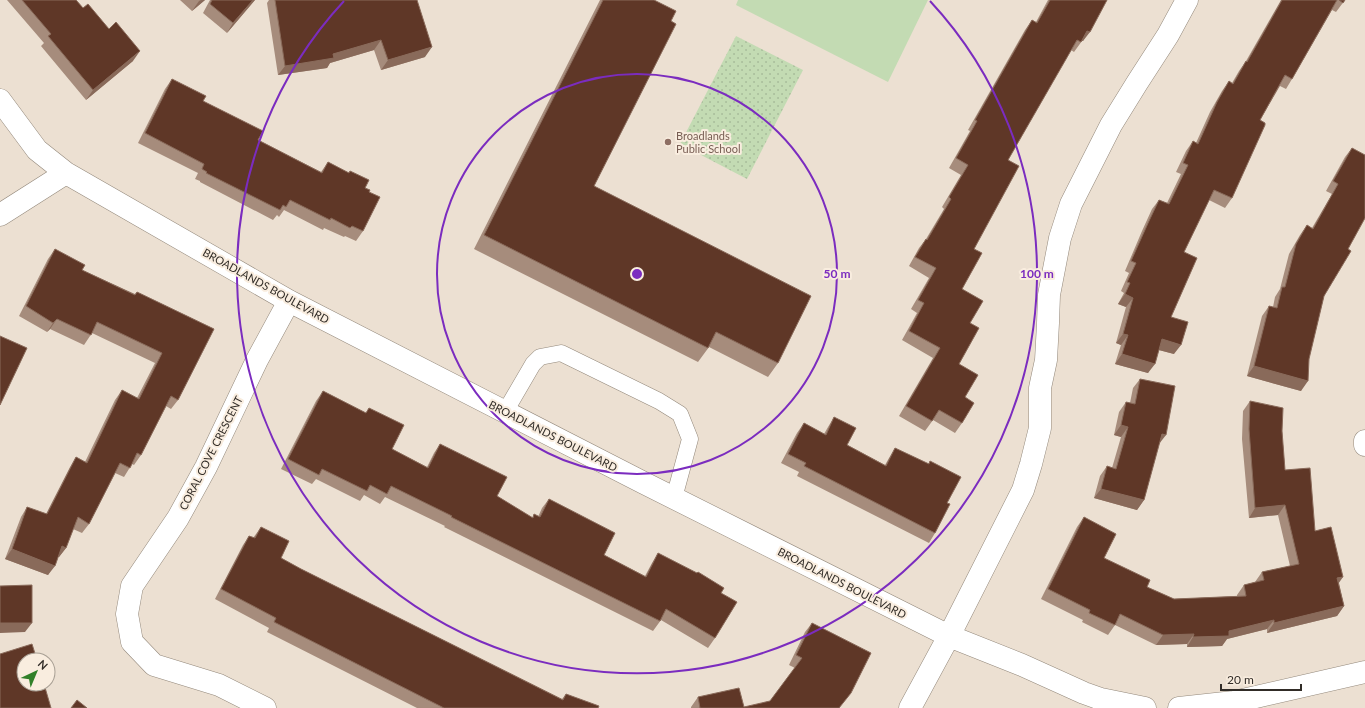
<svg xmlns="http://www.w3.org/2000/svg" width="1365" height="708" font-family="Lato,sans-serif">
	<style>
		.grass { fill: #c3dbb3 }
		.park { fill: url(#park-dots) }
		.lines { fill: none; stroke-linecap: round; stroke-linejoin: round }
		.service-casing { stroke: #93887b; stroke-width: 17 }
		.minor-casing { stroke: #93887b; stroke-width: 23 }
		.service { stroke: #fff; stroke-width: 16 }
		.minor { stroke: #fff; stroke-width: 22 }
		.wall { fill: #a68c7c }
		.shaded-wall { fill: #896a5a }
		.building { fill: #5f3727; stroke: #896a5a }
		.ring { fill: none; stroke: #7b2cbf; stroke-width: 2 }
		.education-dot { fill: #8d6e63; stroke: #f9eddf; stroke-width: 1.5 }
		.labels { text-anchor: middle; stroke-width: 4; stroke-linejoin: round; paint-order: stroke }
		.education-label { font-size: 11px; fill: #785e54; stroke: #f9eddf; text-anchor: start }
		.street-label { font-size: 11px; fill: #312c27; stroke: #f9eddf }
		.centre { fill: #7b2cbf; stroke: #f9eddf; stroke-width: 2 }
		.ring-label { font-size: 12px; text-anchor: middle; font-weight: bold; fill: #7b2cbf; stroke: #f9eddf; stroke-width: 4; stroke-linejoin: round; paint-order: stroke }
	</style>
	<defs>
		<pattern id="park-dots" width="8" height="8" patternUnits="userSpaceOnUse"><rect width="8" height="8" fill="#c3dbb3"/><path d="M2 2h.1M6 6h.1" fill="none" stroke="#a8bc9a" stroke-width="1.8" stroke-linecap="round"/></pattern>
	</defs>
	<rect width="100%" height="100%" fill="#ece0d2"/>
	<path class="grass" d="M738,0H928L888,82L736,5Z"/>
	<path class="park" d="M736,36L803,70L747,179L680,144Z"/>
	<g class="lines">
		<g class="service-casing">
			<path id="service" d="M505,412L533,364L540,357L561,353L659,401L680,414L690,439L674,498"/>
		</g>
		<g class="minor-casing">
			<path id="minor" d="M0,100L37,150L66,173L289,301L644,483L949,636L1022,665L1084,693L1101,699L1145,708
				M0,215L66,173
				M1365,441V445
				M265,708L219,685L154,665L132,642L127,614L132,586L178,518L206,467L257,360L289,301
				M910,708L949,636L1023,490L1031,464L1040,428V388L1046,360L1048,323L1049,295L1060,238L1071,204L1111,125L1137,83L1168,35L1187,0
				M1179,708L1234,702L1365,672"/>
		</g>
		<use href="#service" class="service"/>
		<use href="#minor" class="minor"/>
	</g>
	<path class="wall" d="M7,0H76L83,8L133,61L86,100L41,46L44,43Z
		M180,0H205L192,11Z
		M210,0H255L227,33L203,13Z
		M269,0H417L425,57L381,70L374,50L330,63L327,68L278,75L267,3Z
		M600,0H654L671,21L594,186L778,363L768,377L709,347L698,362L474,249Z
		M1048,0H1107L1083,41H1082L1074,52L1071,50L1008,160L974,249L962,289L970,323L959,364L965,397L962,423L955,433L933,420L925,431L899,416L933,358L902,340L917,313L911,309L929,278L909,266L919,248L926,239L944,209L942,207L961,175L949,168L970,131L968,130L1025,30L1032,20L1036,22Z
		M1281,0H1345L1336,12L1332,10L1292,79L1286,89L1280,86L1260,120L1232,198L1225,208L1209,200L1184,252L1171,317L1174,354L1159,350L1148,373L1115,364L1121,345L1116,343L1126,307L1118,304L1124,293L1121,291L1129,273L1125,271L1142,231L1152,209L1159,200L1167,203L1181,174L1176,172L1186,151L1193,141L1196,143L1210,112L1222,91L1229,81L1232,83L1239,71L1246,61Z
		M172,79L258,140L321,172L328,162L349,173L350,171L369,192L363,231L356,241L345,236L344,237L324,228L323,230L284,210L279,217L277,215L273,220L200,182V181L195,179L198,173L138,143L165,89Z
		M1352,148L1348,249L1324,296L1301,391L1247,376L1262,316L1269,306L1273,307L1275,297L1280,289L1289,254L1300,235L1307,225L1312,228L1332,194L1326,191L1345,157Z
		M55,249L82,270L135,294L137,292L214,329L178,400L171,409L166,406L141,455L134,465L132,464L124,477L115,473L89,524L82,533L73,529L66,548L59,557H58L48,575L5,559L21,517L27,507L46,514L70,467L76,457L85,462L115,400L122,390L137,398L155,363L92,333L84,345L50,329L47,332L19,316L48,259Z
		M1140,379L1159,444L1144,500L1137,510L1094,498L1100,476L1107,466L1112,468L1121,437L1114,435L1119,412L1126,402L1130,403L1133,388Z
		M323,391L366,413L369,408L392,449L427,467L434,453L440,444L497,496L532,518L534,514L538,517L542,508L549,499L604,555L645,576L652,563L658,553L721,593L715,638L708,648L661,620L653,631L444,527L445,526L385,497L380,504L364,495L360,501L316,479L312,484L281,469L316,401Z
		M1250,401L1282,431L1285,470L1315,531L1339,583L1344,606L1337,616L1267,633V629L1227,639L1222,646L1187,647V644L1156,645L1115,625L1108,635L1082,622L1083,620L1041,599L1077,527L1084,517L1104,558L1147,587L1174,599L1237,596V595L1244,585L1255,582L1262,572L1290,566L1278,515L1249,518L1242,439L1243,411Z
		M834,417L847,445L885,465L889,458L895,448L928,464L930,461L947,503L935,533L929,543L797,476L799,472L781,463L797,433L804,423L824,434L828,427Z
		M261,527L281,558L301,569L562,699L566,694L598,708H417L267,632L269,628L215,599L243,545L249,536L253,538Z
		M812,623L840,708H691V707L698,697L744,707L770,701L795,668L789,665L805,632Z"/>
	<path class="shaded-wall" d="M201,0H205L192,11L199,1Z
		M253,0H255L227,33L233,23Z
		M1087,31L1090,32L1083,41H1081Z
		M381,40L374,50L330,63L327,68L278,75L285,66L333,54Z
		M432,47L425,57L381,70L388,60Z
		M140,51L133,61L86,100L93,90Z
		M1125,294L1133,298L1126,307L1118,304Z
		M57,319L50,329L47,332L53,323Z
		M1123,334L1128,335L1121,345L1116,343Z
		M1162,339L1181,345L1174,354L1155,349Z
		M1122,354L1155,364L1148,373L1115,364Z
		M1254,366L1308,381L1301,391L1247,376Z
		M1121,425L1128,427L1121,437L1114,435Z
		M1162,434L1166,435L1159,444Z
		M1101,489L1144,500L1137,510L1094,498Z
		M1285,505L1278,515L1249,518L1255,508Z
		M62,546L66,548L59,557L55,556Z
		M12,549L55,566L48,575L5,559Z
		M1343,577L1336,587L1337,578Z
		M1344,606L1337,616L1267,633L1274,623Z
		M1274,620L1267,629L1227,639L1222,646L1187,647L1193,637L1229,631Z
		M0,623H32L25,632L0,633Z
		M1194,634L1187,644L1156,645L1163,635Z"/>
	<path class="building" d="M22,0H76L83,8L88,4L109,29L116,22L140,51L93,90L48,36L51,34Z
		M212,0H253L233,23L210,4Z
		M275,0H417L432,47L388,60L381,40L333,54L334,58L285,66Z
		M603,0H654L676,11L671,21L676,24L594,186L811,296L778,363L716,332L708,348L484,235Z
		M1050,0H1107L1090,32L1087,31L1081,42L1077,40L1008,160L1019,166L974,249L982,253L962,289L983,301L970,323L979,328L959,364L978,375L965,397L974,403L962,423L939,410L932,421L906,406L940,348L909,331L924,303L918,300L936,268L915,257L926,239L927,240L951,199L949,197L968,165L956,158L977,121L975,120L1032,20L1037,23Z
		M1282,0H1337L1292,79L1285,75L1260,120L1265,123V125L1232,198L1214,190L1184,252L1197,258L1171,317L1188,322L1181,345L1162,339L1155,364L1122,354L1128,335L1123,334L1133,298L1125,294L1130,283L1127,282L1136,263L1131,261L1149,221L1159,200L1169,204L1188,165L1183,163L1193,141L1198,144L1217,102L1229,81L1233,84L1246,61L1247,62Z
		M1339,0H1345L1343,3Z
		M172,79L206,96L203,101L263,131L258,140L322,173L328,162L349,173L350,171L369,180L365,188L370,190L369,192L380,197L363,231L352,226L350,228L331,218L330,220L290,200L286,207L283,205L280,210L206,173L207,172L202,169L204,164L145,133Z
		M1352,148L1365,155V218L1348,249L1351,251L1324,296L1309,359L1308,381L1254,366L1269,306L1277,308L1282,287H1285L1296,244L1307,225L1313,229L1338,184L1333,181Z
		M55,249L85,265L82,270L135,295L137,292L214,329L178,400L171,396L141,455L137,453L130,468L120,463L89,524L78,517L66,548L62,546L55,566L12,549L27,507L47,514L76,457L87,463L122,390L139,399L162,353L97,322L91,335L57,319L53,323L26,306Z
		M0,336L27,348L0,405Z
		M1140,379L1175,386L1166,435L1162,434L1144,500L1101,489L1107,466L1116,469L1128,427L1121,425L1126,402L1135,404Z
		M323,391L366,413L369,408L404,425L392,449L428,468L440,444L507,477L497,496L533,518L534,514L540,517L549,499L615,533L604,555L646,577L658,553L697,573L698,572L724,588L721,593L737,602L715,638L666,609L660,621L451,517L452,516L391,486L387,494L370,485L367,491L322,469L319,475L288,459Z
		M1250,401L1283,408L1282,431L1285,470L1310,468L1315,531L1331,527L1343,577L1337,578L1344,606L1274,623V620L1229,631V636L1193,637L1194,634L1163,635L1120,614L1115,625L1089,613L1090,610L1048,589L1084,517L1116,534L1104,558L1150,580L1147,587L1174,599L1246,596L1244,585L1264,580L1262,572L1299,564L1285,505L1255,508L1249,429Z
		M834,417L856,428L847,445L886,466L895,448L929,464L930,461L961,477L947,503L950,504L935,533L804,466L806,463L788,454L804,423L826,435Z
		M261,527L289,541L281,558L301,569L563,700L566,694L599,706L598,708H444L274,622L276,618L221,589L249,536L255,538Z
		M32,585V623H0V586Z
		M812,623L871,653L851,693L839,708H700L698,697L739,688L744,707L770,701L802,658L796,655Z
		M32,644L37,660H24V684H44L51,708H0V654Z
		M77,700L87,708H71Z"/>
	<g class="ring">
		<circle cx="637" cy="274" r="200"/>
		<path d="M930 1A400 400 0 1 1 344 1"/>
	</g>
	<circle class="education-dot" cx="668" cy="142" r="4"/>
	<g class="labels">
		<g class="education-label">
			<text x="676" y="140">Broadlands<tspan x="676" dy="13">Public School</tspan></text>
		</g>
		<g class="street-label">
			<text transform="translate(266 286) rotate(29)" y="4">BROADLANDS BOULEVARD</text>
			<text transform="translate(553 436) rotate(27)" y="4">BROADLANDS BOULEVARD</text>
			<text transform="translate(211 453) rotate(-63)" y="4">CORAL COVE CRESCENT</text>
			<text transform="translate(842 583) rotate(27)" y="4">BROADLANDS BOULEVARD</text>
		</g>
	</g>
	<circle cx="637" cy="274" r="6" class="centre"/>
	<g class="ring-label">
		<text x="837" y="278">50 m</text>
		<text x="1037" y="278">100 m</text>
	</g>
	<g transform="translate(36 672) rotate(44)"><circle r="19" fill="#f9eddf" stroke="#a9a095"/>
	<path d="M0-3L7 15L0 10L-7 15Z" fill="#318029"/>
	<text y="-6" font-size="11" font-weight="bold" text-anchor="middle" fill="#312c27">N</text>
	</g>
	<path d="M1221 684v6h80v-6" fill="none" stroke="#312c27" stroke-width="2"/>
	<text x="1227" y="684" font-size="12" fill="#312c27" stroke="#f9eddf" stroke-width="3" paint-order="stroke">20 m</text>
</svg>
